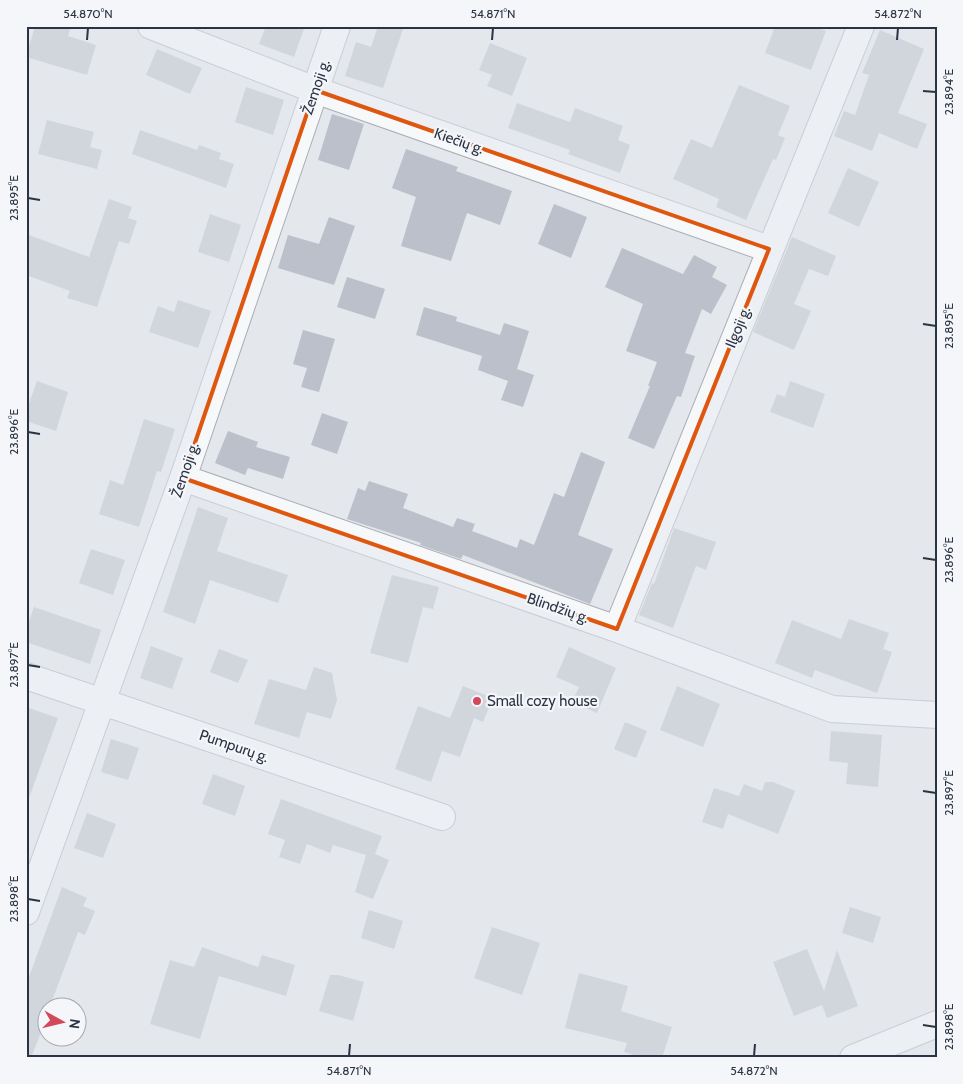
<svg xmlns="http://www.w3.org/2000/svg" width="963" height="1084" font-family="Cabin,sans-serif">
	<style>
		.building { fill: #bbc0ca }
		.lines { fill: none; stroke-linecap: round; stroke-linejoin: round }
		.street-casing { stroke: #a9aeb7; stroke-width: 28 }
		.street { stroke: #f7f8fa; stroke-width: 26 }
		.marked { fill: none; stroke: #df570f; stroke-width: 4; stroke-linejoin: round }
		.ticks { fill: none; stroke: #2b3445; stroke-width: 2 }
		.poi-dot { fill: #d1495b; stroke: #f4f6f9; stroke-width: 2 }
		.labels { text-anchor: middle; stroke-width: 4.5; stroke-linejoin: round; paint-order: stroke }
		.street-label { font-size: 15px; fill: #2b3445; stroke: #f4f6f9 }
		.poi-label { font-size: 15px; fill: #2b3445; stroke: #f4f6f9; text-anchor: start }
		.neatline { fill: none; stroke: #2b3445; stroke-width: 2 }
		.ticks-label { font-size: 12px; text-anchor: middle; fill: #2b3445 }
	</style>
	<rect width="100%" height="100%" fill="#e4e7ec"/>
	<path class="building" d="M35,26H71L68,36L96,45L87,75L26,57Z
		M266,26H305L294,57L259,44Z
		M378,26H404L383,88L345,76L356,42L371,47Z
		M775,26H812L826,31L811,70L765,53Z
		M880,30L924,49L898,113L927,124L917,149L879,133L872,151L834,136L844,111L855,115L869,75L862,73Z
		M490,43L527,58L512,96L487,86L492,75L479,70Z
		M157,49L202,68L190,94L146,75Z
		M739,85L790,106L778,135L785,138L776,160L773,159L746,220L716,207L719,199L673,179L691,139L712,148Z
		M246,87L284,100L273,135L235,122Z
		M517,103L570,122L575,108L623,126L618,140L630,145L620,173L568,154L570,150L508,128Z
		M332,114L364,124L349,170L318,160Z
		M47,120L94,132L90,147L102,150L97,169L38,154Z
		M140,130L197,150L199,145L221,153L219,159L234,164L226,188L132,154Z
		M406,149L458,167L456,171L512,191L500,225L467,213L451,261L401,246L416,197L392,188Z
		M848,168L879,182L859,227L828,213Z
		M109,199L132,207L128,218L137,221L129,244L119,241L97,307L67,298L70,291L26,275V234L89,257Z
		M554,204L587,217L571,258L538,244Z
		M210,214L241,225L229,262L198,252Z
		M329,217L355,226L334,285L278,268L288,235L319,244Z
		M792,237L836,256L828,276L809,269L794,304L811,311L794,350L753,332Z
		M622,248L683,274L694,255L717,267L712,277L727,285L711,314L702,309L685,353L695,356L681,397L677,396L654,449L628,438L650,386H648L657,362L626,351L643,304L605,287Z
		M347,277L385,289L375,319L337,307Z
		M178,300L211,311L198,348L149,332L158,306L174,312Z
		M424,307L457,317L456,321L500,335L504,323L529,331L517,369L534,375L523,407L501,400L508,381L478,370L482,356L416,335Z
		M303,330L335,339L319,392L301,387L307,368L293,364Z
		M37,381L68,392L56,431L26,421V412Z
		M790,381L825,394L813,428L770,412L777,394L785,397Z
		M322,413L348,422L337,454L311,445Z
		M144,419L175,429L161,472L157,471L139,527L99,514L110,480L123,485Z
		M228,431L258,442L256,447L290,457L283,479L248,468L245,475L215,463Z
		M581,452L605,462L578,535L613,549L590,604L463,555L461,559L420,545L421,543L347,519L358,488L365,491L369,481L408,494L403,508L453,527L457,518L475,524L472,531L517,548L520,539L534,545L554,493L564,497Z
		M198,507L228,518L217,551L288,575L278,603L210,580L195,624L163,612Z
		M674,528L716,542L706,570L696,566L673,628L639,615L652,583L654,584Z
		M91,549L125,560L113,595L79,583Z
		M392,575L439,587L433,609L423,607L408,663L370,653Z
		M34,607L101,630L90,664L26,642V630Z
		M849,619L889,633L883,649L892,652L877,693L815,670L812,678L775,663L792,620L841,639Z
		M151,646L183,658L172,689L140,678Z
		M569,647L616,668L597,713L572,702L579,687L556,677Z
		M219,649L248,660L238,683L210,672Z
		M314,667L332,673L337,700L331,719L307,712L299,738L254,724L269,679L306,690Z
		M463,686L493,698L483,722L474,718L460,757L442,751L431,782L395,769L418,706L450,718Z
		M677,686L720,704L703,747L660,730Z
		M26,707L58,718L29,798H26Z
		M625,722L647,731L636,758L614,749Z
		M831,731L882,735L878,787L846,784L848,763L829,761Z
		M111,739L139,748L128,780L101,772Z
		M213,774L245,786L235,816L202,804Z
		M765,782H773L795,791L778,834L728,814L723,829L702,822L714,788L739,796L744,784L762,791Z
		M281,799L382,836L375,854L389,860L373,899L355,892L366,855L333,845L330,853L307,844L300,864L279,857L285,840L268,834Z
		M87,813L116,824L103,858L74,848Z
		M62,887L87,898L83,906L95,911L85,935L78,932L50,1006H48V1014L31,1058H26V985Z
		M850,907L881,917L873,943L842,933Z
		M369,910L403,921L394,949L361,938Z
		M492,927L540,943L522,995L474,978Z
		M202,947L258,967L262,955L295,965L286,996L219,976L200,1039L150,1024L170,960L194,967Z
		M807,949L824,991L837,950L858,1006L827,1018L822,1005L794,1016L773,962Z
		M579,973L628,986L621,1011L672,1027L662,1058H644L624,1052L627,1043L565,1028Z
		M330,975H338L364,982L353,1021L319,1011Z"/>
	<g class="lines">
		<g class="street-casing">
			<path id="street" d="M151,26L315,90L769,249
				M183,478L617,629L832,709L937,715
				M617,629L861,26
				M26,676L442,817
				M26,912L183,478L337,26
				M853,1058L937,1024"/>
		</g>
		<use href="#street" class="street"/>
	</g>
	<path d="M0 0H963V1084H0ZM315,90L769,249L617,629L183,478Z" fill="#e4e7ec" fill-opacity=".55" fill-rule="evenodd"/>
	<path class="marked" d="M315,90L769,249L617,629L183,478Z"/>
	<path class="ticks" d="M87,40L88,28M492,40L493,28M897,40L898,28M923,91L936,92M28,198L40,200M923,324L936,326M28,432L40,434M923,558L936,560M28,665L40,667M923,791L936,793M28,899L40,901M923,1025L936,1027M349,1056L350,1044M754,1056L755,1044"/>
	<circle class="poi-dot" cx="477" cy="701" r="5"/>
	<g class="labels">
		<g class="street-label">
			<text transform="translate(316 87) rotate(-71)" y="5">Žemoji g.</text>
			<text transform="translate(459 141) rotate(19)" y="5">Kiečių g.</text>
			<text transform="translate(738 327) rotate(-68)" y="5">Ilgoji g.</text>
			<text transform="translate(185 470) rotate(-71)" y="5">Žemoji g.</text>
			<text transform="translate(558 608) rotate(19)" y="5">Blindžių g.</text>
			<text transform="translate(234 746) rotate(19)" y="5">Pumpurų g.</text>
		</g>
		<g class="poi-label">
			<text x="487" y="706">Small cozy house</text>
		</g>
	</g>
	<rect width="963" height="1084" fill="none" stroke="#f4f6f9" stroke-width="55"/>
	<g transform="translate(62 1022) rotate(98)"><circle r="24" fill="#f4f6f9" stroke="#a4a8b1"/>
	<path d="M0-4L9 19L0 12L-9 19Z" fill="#d1495b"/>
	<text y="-8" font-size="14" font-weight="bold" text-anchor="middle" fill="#2b3445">N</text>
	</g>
	<rect x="28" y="28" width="908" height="1028" class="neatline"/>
	<g class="ticks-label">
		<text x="88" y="18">54.870°N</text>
		<text x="493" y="18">54.871°N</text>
		<text x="898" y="18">54.872°N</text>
		<text transform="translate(949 92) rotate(-90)" y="4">23.894°E</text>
		<text transform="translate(14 198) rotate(-90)" y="4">23.895°E</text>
		<text transform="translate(949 326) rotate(-90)" y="4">23.895°E</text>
		<text transform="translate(14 432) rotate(-90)" y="4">23.896°E</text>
		<text transform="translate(949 560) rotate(-90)" y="4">23.896°E</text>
		<text transform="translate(14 665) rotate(-90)" y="4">23.897°E</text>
		<text transform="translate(949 793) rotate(-90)" y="4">23.897°E</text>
		<text transform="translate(14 899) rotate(-90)" y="4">23.898°E</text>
		<text transform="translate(949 1027) rotate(-90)" y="4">23.898°E</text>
		<text x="349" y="1075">54.871°N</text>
		<text x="754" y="1075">54.872°N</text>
	</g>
</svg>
